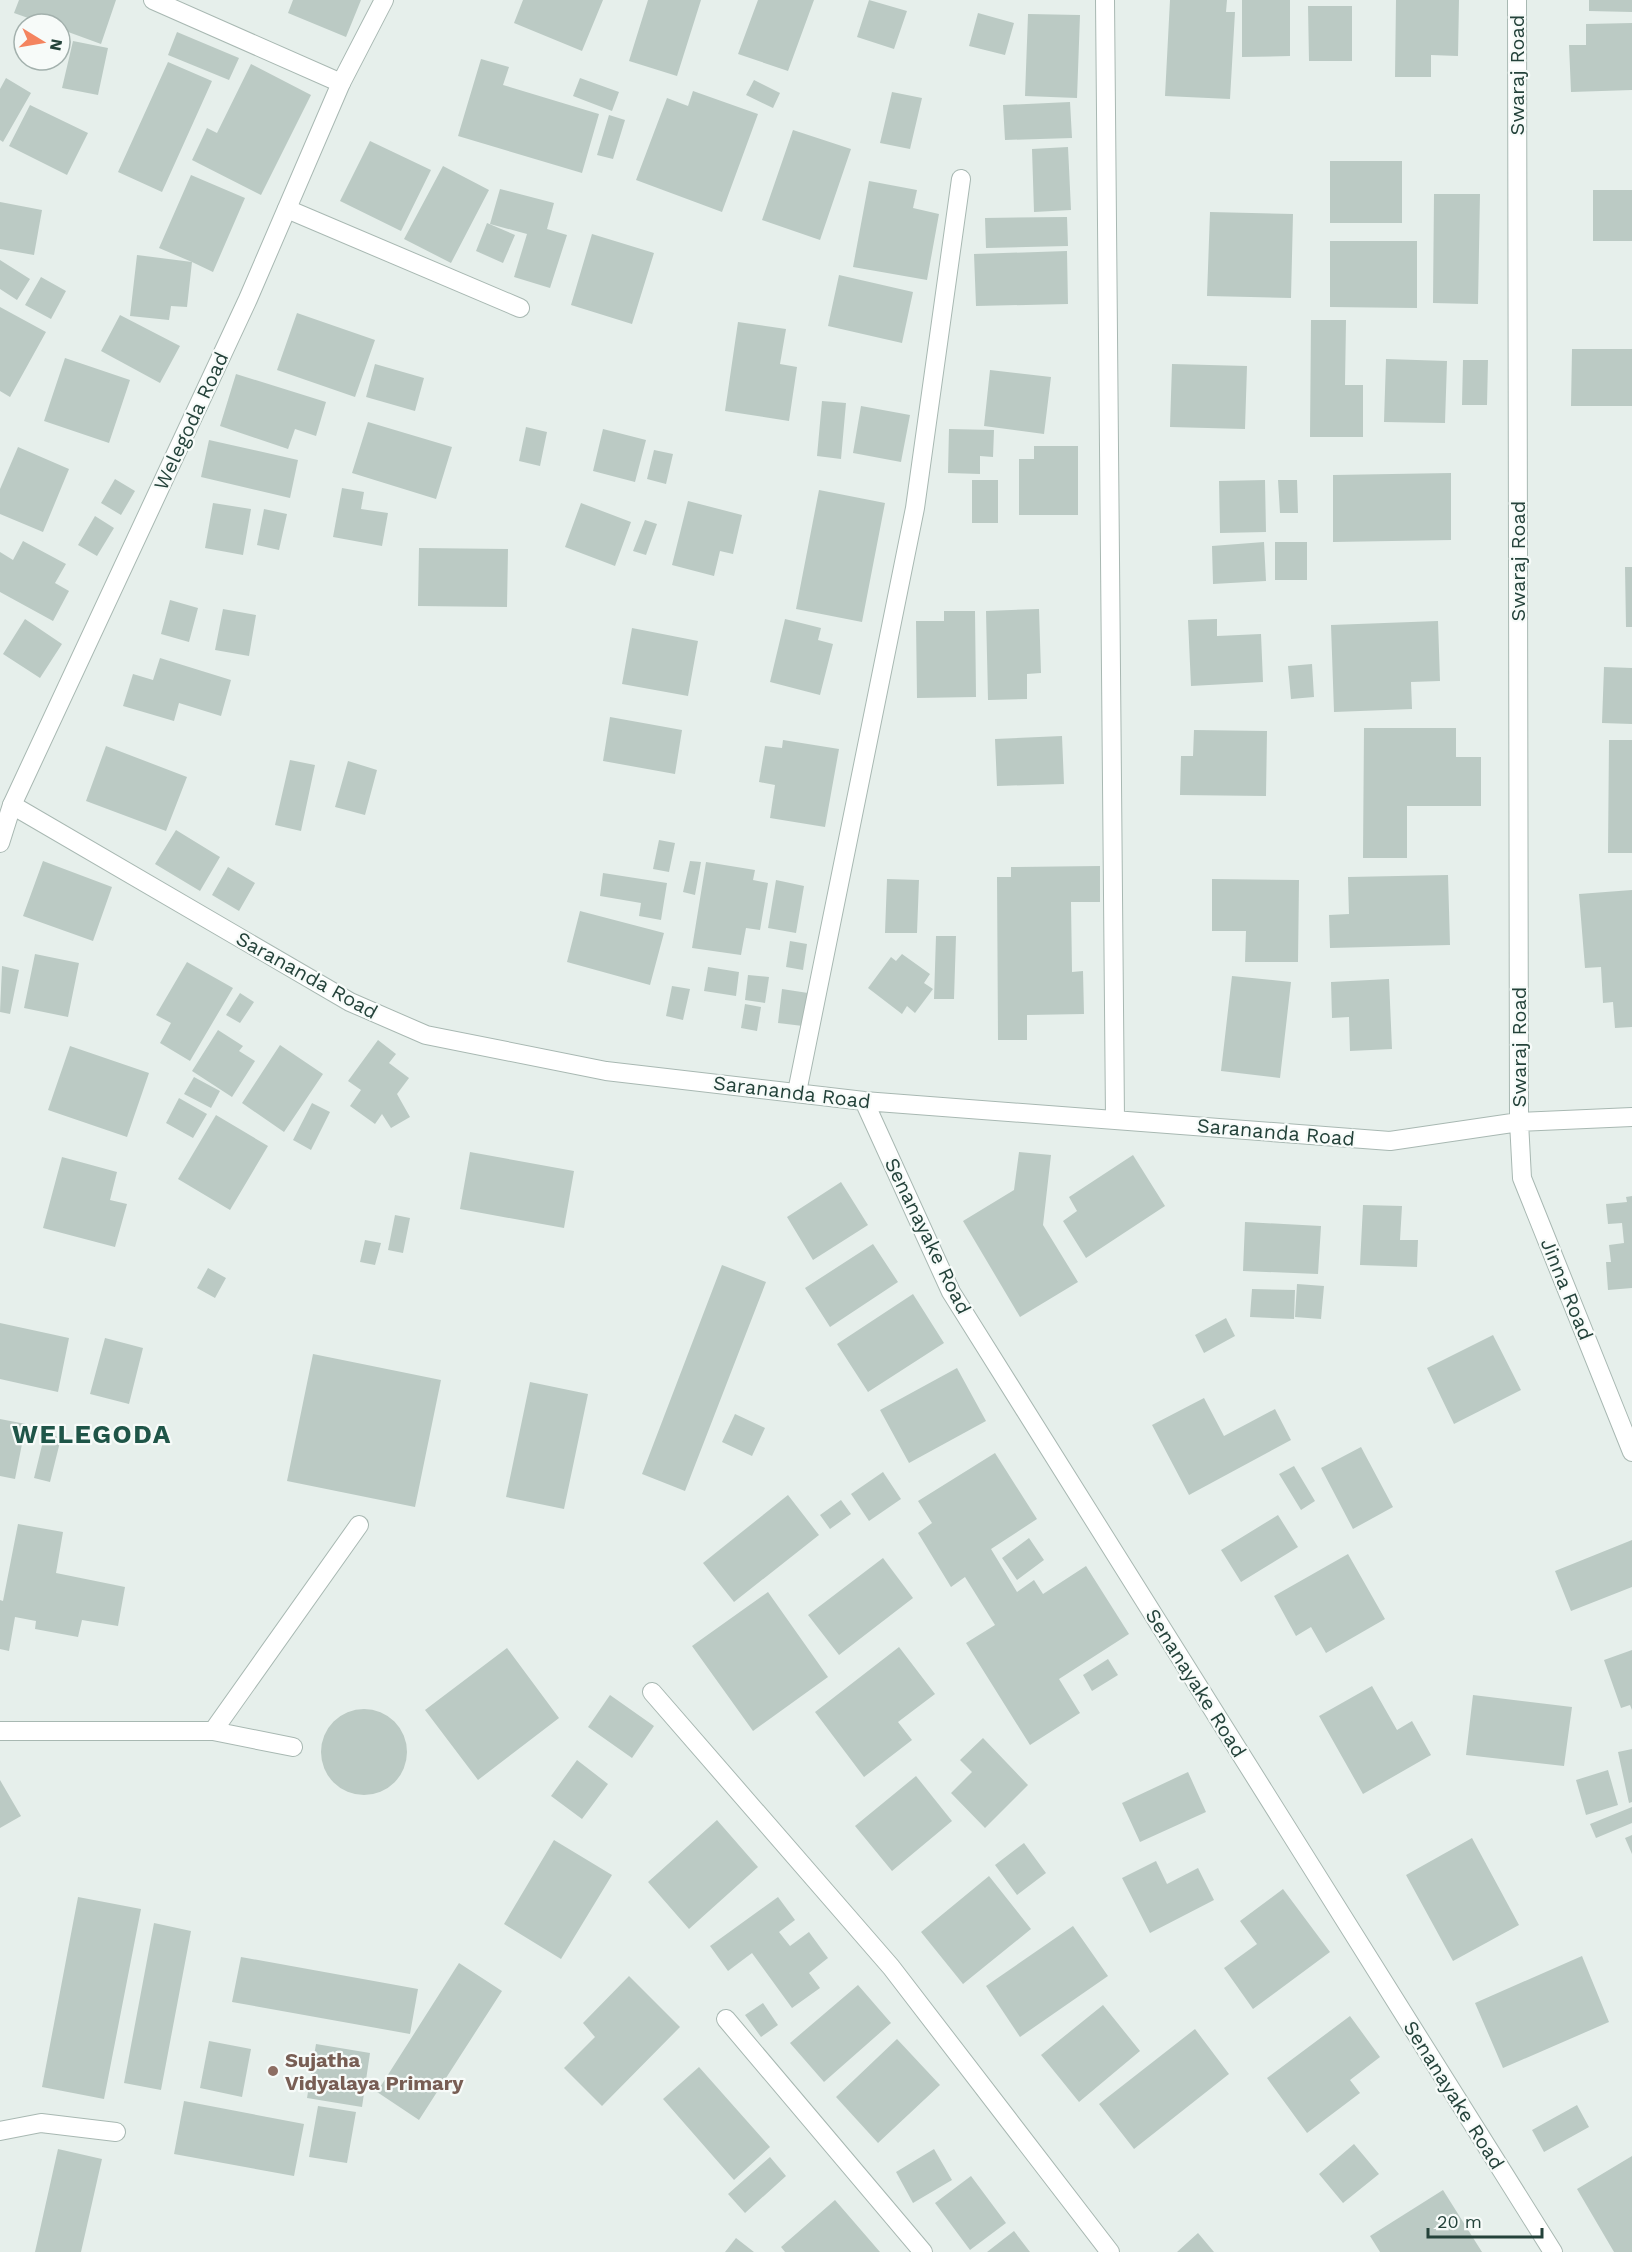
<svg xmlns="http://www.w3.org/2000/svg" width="1632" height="2252" font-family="'Work Sans',sans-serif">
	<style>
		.building { fill: #bbcac4 }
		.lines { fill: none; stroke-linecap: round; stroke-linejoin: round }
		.minor-casing { stroke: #a8b8b2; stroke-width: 20 }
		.tertiary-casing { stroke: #a8b8b2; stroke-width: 20 }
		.minor { stroke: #fff; stroke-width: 18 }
		.tertiary { stroke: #fff; stroke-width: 18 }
		.education-dot { fill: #8d6e63; stroke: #f7fbf9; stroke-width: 2 }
		.labels { text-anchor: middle; stroke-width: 4.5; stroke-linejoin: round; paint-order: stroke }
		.street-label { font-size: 20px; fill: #24423a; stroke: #f7fbf9 }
		.education-label { font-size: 20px; font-weight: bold; fill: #785e54; stroke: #f7fbf9; text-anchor: start }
		.district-label { font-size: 26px; font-weight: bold; letter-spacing: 1.5px; fill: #1f5548; stroke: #f7fbf9 }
	</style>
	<rect width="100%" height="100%" fill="#e6efeb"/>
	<path class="building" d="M19,0H116L101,44L60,29V24H45L14,13Z
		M293,0H361L346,37L288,13Z
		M523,0H603L582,51L514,23Z
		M648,0H701L677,76L629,61Z
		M758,0H814L788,71L738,54Z
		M869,0L907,11L894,49L857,37Z
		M1170,0H1227L1226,12H1235L1230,99L1165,96Z
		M1242,0H1290V56L1242,57Z
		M1396,0H1459L1458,56L1431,55V77H1395Z
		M1589,0H1632V12L1589,11Z
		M1308,6H1352V61H1309Z
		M978,13L1014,23L1005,55L969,46Z
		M1028,14L1080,15L1077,98L1025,96Z
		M1632,23V90L1571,92L1569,45H1586V24Z
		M177,32L239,58L229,80L168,55Z
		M73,41L108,48L98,95L62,88Z
		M481,59L509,67L503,85L599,114L582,173L458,136Z
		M168,62L212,81L162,192L118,172Z
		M251,64L311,95L261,195L192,160L207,128L217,133Z
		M6,78L31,93L3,142L0,140V89Z
		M580,78L619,92L612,111L573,96Z
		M754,80L780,93L773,108L746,95Z
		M693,91L758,114L722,212L636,180L667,98L688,106Z
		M892,92L922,98L910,149L880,143Z
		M1070,102L1072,138L1005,140L1003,105Z
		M30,105L88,133L67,175L9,146Z
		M609,115L625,120L613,159L597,155Z
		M793,130L851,149L820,240L762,220Z
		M370,141L431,170L401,231L340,201Z
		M1068,147L1071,210L1034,212L1032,149Z
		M1330,161H1402V223H1330Z
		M443,166L489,190L451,263L404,239Z
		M191,175L245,198L213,272L192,262L187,307L171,306L169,320L130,316L137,255L192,262L159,248Z
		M869,181L917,190L913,208L939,214L927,280L853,267Z
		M500,189L554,203L547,229L567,235L550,288L514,277L527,234L490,224Z
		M1593,190H1632V241H1593Z
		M1434,194H1480L1478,304L1433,303Z
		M0,202L42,210L34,255L0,249Z
		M1210,212L1293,214L1291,298L1207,296Z
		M1067,217L1068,246L986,248L985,218Z
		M487,223L515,235L503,263L476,251Z
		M592,234L654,253L632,324L571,305Z
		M1330,241H1417V308L1330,307Z
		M1067,251L1068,304L976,306L974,254Z
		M0,260L30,279L17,300L0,289Z
		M839,275L913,292L902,343L828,326Z
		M41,277L66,291L51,319L25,305Z
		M0,307L46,332L10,397L0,391Z
		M297,313L375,340L355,397L277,370Z
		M120,315L180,346L160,383L101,351Z
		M1311,320H1346L1345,385H1363V437H1310Z
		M738,322L786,329L780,364L797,367L789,421L725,411Z
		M1572,349H1632V406H1571Z
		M65,358L130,380L109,443L44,421Z
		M1386,359L1447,361L1445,423L1384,422Z
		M1463,360H1488L1487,405H1462Z
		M375,364L424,378L415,411L366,397Z
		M1172,364L1247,366L1245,429L1170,427Z
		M990,370L1051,377L1044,434L984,426Z
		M236,374L326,402L316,436L295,429L288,449L220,426Z
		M822,401L846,403L841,459L817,456Z
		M861,406L910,415L901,462L853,453Z
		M368,422L452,447L436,499L352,473Z
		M526,427L547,432L540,466L519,461Z
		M603,429L646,440L635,482L593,471Z
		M949,429L994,430L993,457L980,456V474L948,473Z
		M209,440L298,460L290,498L201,477Z
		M1034,446H1078V515H1019V459H1034Z
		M18,447L69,469L43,532L0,514V489Z
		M654,450L673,454L666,484L647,479Z
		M1451,473V540L1333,542V475Z
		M115,479L135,491L121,515L101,503Z
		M972,480H998V523H972Z
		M1265,480L1266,532L1220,533L1219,481Z
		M1278,480H1297L1298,513H1280Z
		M342,488L364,492L361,509L388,513L382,546L333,537Z
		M819,490L885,503L862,622L796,609Z
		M688,501L742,515L733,554L720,551L714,576L672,565Z
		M213,503L251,509L243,555L205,548Z
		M581,503L631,522L615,566L565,547Z
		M264,509L287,514L279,550L257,545Z
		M95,516L114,528L97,556L78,545Z
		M645,520L657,524L646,555L633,551Z
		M23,541L66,564L55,583L69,591L53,621L0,592V552L13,560Z
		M1264,542L1266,581L1213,584L1212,546Z
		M1275,542H1307V580H1275Z
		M419,548L508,549L507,607L418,606Z
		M1625,567H1632V627H1626Z
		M170,600L198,608L189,642L161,634Z
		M223,609L256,615L249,656L215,650Z
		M1039,609L1041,673L1027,674V699L988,700L986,611Z
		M944,611H975L976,697L917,698L916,621H944Z
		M25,619L62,644L40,678L3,654Z
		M785,619L821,628L818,640L833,644L820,695L770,682Z
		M1217,619V636L1261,634L1263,682L1191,686L1188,620Z
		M1438,621L1440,681L1411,682L1412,709L1334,712L1331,625Z
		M632,628L698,641L688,696L622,684Z
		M160,658L231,680L221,716L179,703L174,721L123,706L133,674L153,680Z
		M1312,664L1314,697L1291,699L1288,666Z
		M1604,667L1632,668V724L1602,723Z
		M610,717L682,730L675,774L603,761Z
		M1364,728H1456V757H1481V806H1407V858H1363Z
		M1194,730L1267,731L1266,796L1180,795L1181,756H1193Z
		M1062,736L1064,784L997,786L995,739Z
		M783,740L839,749L825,827L770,818L775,785L759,782L765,746L782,748Z
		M1609,740H1632V853H1608Z
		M106,746L187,777L166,831L86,801Z
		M290,760L315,765L301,831L275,825Z
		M348,761L377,770L365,815L335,807Z
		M176,830L220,857L200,891L155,864Z
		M659,840L675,843L669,872L653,869Z
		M43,861L112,887L93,941L23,916Z
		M690,861L701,862L695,895L683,892Z
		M706,862L755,870L753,880L768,883L760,930L746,928L741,955L692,948Z
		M1100,866V902H1071L1072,972L1083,971L1084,1014L1027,1015V1040H998L997,877H1011V867Z
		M228,867L255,883L239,911L212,895Z
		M603,873L667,883L661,920L639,916L641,903L600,896Z
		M1448,875L1450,945L1330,948L1329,915L1349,914L1348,877Z
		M887,879L919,880L917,933H885Z
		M1212,879L1299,880L1298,962H1245L1246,931H1212Z
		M776,880L804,886L796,933L768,928Z
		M1632,890V1027L1615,1028L1613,1002L1603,1003L1601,967L1585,968L1579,894Z
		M580,911L664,933L650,985L567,962Z
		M936,936H956L954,999H934Z
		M790,941L807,944L803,970L786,967Z
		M35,954L79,963L68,1017L24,1008Z
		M902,954L930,974L924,983L933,989L915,1013L907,1006L902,1014L868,988L891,957L896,961Z
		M187,962L233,988L190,1061L160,1043L171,1023L156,1015Z
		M2,966L19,970L10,1014L0,1012Z
		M708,967L739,972L736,996L704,991Z
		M748,975L769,977L765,1003L745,1000Z
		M1232,976L1291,982L1280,1078L1221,1071Z
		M1389,979L1392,1049L1350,1051L1349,1017L1332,1018L1331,982Z
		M672,986L690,989L683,1020L666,1016Z
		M782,989L808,993L803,1026L778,1023Z
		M240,993L254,1002L240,1023L226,1015Z
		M745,1004L761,1007L757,1031L741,1028Z
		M218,1030L243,1046L239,1051L255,1061L232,1097L192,1071Z
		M378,1040L396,1054L389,1063L409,1078L397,1094L410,1117L391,1128L382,1114L375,1124L350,1106L361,1090L348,1081Z
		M280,1045L323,1074L284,1132L242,1103Z
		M70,1046L149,1073L127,1137L48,1110Z
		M194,1077L220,1091L211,1108L184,1094Z
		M179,1098L207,1114L193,1138L166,1123Z
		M312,1103L330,1112L311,1150L293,1140Z
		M216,1115L268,1146L230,1210L178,1179Z
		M470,1152L574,1171L564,1228L460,1209Z
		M1019,1152L1051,1155L1043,1225L1078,1282L1020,1317L963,1221L1014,1190Z
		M1133,1155L1165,1206L1086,1258L1063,1221L1077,1211L1069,1197Z
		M62,1157L117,1172L110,1200L127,1204L115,1247L43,1228Z
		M841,1182L868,1225L813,1260L787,1217Z
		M1632,1196V1288L1608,1290L1606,1262H1611L1609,1245L1624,1243L1622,1223L1608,1224L1606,1204L1627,1202L1626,1197Z
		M1363,1205L1402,1206L1400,1240H1418L1417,1267L1360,1265Z
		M395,1215L410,1218L403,1253L388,1250Z
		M1245,1222L1321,1226L1318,1274L1243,1271Z
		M365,1240L381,1243L375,1265L360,1262Z
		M873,1244L898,1282L830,1327L805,1288Z
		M722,1265L766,1282L685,1491L642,1474Z
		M208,1268L226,1278L215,1298L197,1288Z
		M1297,1284L1324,1286L1321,1319L1295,1317Z
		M1252,1289L1295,1290L1294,1319L1250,1317Z
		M913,1294L944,1343L868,1392L837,1344Z
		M1226,1318L1235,1336L1204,1353L1195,1335Z
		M0,1323L69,1338L58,1392L0,1379Z
		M1493,1335L1521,1390L1454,1424L1427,1368Z
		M105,1338L143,1348L129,1404L90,1394Z
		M313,1354L441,1380L415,1507L287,1481Z
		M957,1368L986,1421L909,1463L880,1410Z
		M530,1382L588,1394L564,1509L506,1497Z
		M1204,1398L1224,1436L1275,1409L1291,1440L1189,1495L1152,1425Z
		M735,1414L765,1428L752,1456L722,1442Z
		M0,1419L26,1424L15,1479L0,1476Z
		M45,1433L61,1438L50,1482L34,1478Z
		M1361,1447L1393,1507L1353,1529L1321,1468Z
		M995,1453L1037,1519L991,1549L1017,1592L1034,1580L1043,1594L1086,1566L1129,1634L1059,1679L1080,1713L1030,1745L966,1643L995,1625L965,1577L951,1587L918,1533L932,1523L918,1501Z
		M1294,1466L1315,1501L1301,1510L1279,1474Z
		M883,1472L901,1499L869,1521L851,1494Z
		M788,1495L819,1535L734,1602L703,1563Z
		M841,1500L851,1514L830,1529L820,1515Z
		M1278,1515L1298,1547L1241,1582L1221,1550Z
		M18,1524L63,1532L56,1573L125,1587L118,1626L82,1620L78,1637L35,1629L36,1621L15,1617L9,1651L0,1649V1600L3,1601Z
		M1029,1538L1044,1560L1017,1580L1002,1558Z
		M1632,1540V1587L1571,1611L1555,1571Z
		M1348,1554L1385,1619L1326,1653L1311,1627L1296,1636L1274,1596Z
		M883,1558L913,1598L839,1655L808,1615Z
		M768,1592L828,1677L753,1731L692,1646Z
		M899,1647L935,1694L898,1722L912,1740L864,1777L815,1712Z
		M507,1648L559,1718L478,1780L425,1710Z
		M1632,1650V1710L1630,1705L1621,1708L1604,1660Z
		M1108,1659L1118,1675L1092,1691L1083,1675Z
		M1372,1686L1397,1730L1412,1721L1431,1755L1363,1794L1319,1716Z
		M610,1695L654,1726L632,1758L588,1727Z
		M1473,1695L1572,1707L1564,1766L1466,1755Z
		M321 1752a43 43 0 1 1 86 0a43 43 0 1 1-86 0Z
		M983,1738L1028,1785L985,1828L951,1793L972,1772L960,1760Z
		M1632,1749V1802L1629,1803L1618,1752Z
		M577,1760L608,1784L582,1819L551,1796Z
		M1608,1770L1618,1805L1586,1815L1576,1780Z
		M1188,1772L1206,1812L1140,1842L1122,1803Z
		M916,1776L952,1821L892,1871L855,1826Z
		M0,1780L21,1816L0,1828Z
		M1632,1807V1823L1596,1838L1590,1824Z
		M717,1820L758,1867L689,1929L648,1882Z
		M1632,1835V1854L1625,1838Z
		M1472,1838L1519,1925L1453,1961L1406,1875Z
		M554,1840L612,1875L561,1959L504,1924Z
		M1024,1843L1046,1873L1017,1895L995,1865Z
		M1156,1861L1167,1884L1198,1868L1214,1900L1150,1933L1122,1878Z
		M989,1876L1031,1929L963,1984L921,1932Z
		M1283,1889L1330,1952L1253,2009L1224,1968L1257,1944L1240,1921Z
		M78,1897L141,1909L104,2099L42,2087Z
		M778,1897L795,1920L779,1932L790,1946L809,1932L828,1958L809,1973L820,1988L792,2008L752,1953L728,1971L710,1946Z
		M154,1923L191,1931L161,2090L124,2083Z
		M1073,1926L1108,1976L1020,2037L986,1986Z
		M1582,1956L1609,2022L1503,2068L1475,2003Z
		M241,1957L418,1989L410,2034L232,2002Z
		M459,1963L502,1991L419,2120L377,2092Z
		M629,1976L680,2027L602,2106L564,2068L595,2037L583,2023Z
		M858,1985L891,2023L824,2082L790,2043Z
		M763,2003L778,2025L761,2037L745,2015Z
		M1103,2005L1140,2051L1079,2102L1041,2055Z
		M1350,2016L1380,2057L1350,2080L1360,2093L1307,2133L1267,2078Z
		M1195,2029L1229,2074L1134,2149L1099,2104Z
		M897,2039L940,2085L878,2143L836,2097Z
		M209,2041L251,2049L242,2097L200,2088Z
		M316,2044L370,2053L362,2107L307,2098Z
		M699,2067L770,2147L734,2180L663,2099Z
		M184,2101L304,2124L294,2176L174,2154Z
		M1577,2105L1589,2127L1544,2152L1532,2130Z
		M318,2106L356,2112L347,2163L309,2157Z
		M1354,2144L1379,2174L1343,2203L1319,2174Z
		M58,2149L102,2159L81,2252H35Z
		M934,2149L952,2180L913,2203L896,2172Z
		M1632,2156V2252H1614L1577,2189Z
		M770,2157L786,2176L745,2213L728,2194Z
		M971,2176L1006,2223L970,2250L935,2203Z
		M1443,2190L1482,2252H1380L1370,2236Z
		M835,2200L880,2252H785L781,2247Z
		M1014,2231L1030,2252H987Z
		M1198,2233L1214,2252H1177Z
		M736,2238L754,2252H725Z"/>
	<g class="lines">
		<g class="minor-casing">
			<path id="minor" d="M153,0L341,83
				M1105,0L1115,1119
				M1517,0L1519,1122L1522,1178L1632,1452
				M287,209L520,308
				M12,805L350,1002L426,1035L606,1071L864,1101L1390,1141L1519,1122L1632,1117
				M797,1092L915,508L961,179
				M864,1101L951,1292L1553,2252
				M652,1692L891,1967L1110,2252
				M0,1731H213L293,1747
				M213,1731L359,1525
				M726,2019L923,2252
				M0,2131L41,2123L116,2132"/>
		</g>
		<g class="tertiary-casing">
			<path id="tertiary" d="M0,843L12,805L248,299L341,83L384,0"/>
		</g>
		<use href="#minor" class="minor"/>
		<use href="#tertiary" class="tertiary"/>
	</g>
	<circle class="education-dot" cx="273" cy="2071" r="6"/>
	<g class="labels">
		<g class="street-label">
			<text transform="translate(1517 75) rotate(-90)" y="7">Swaraj Road</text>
			<text transform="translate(191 421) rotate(-65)" y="7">Welegoda Road</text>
			<text transform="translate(1518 561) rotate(-90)" y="7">Swaraj Road</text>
			<text transform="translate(307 975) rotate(29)" y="7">Sarananda Road</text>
			<text transform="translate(1519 1047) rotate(-90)" y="7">Swaraj Road</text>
			<text transform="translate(792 1092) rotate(7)" y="7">Sarananda Road</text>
			<text transform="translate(1276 1132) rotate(5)" y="7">Sarananda Road</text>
			<text transform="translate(928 1236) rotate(64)" y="7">Senanayake Road</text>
			<text transform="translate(1567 1289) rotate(68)" y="7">Jinna Road</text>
			<text transform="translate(1196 1683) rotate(58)" y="7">Senanayake Road</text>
			<text transform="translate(1454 2095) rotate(58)" y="7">Senanayake Road</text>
		</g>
		<g class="education-label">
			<text x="285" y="2067">Sujatha<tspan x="285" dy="23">Vidyalaya Primary</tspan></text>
		</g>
		<g class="district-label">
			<text x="92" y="1443">WELEGODA</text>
		</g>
	</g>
	<g transform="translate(42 42) rotate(101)"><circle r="28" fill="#f7fbf9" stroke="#a3b1ad" stroke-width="1.5"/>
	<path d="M0-4.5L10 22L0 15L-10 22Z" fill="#f4845f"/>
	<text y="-9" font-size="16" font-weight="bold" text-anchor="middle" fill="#24423a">N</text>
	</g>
	<path d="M1428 2228v9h114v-9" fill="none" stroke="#24423a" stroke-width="3"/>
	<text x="1437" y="2228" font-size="18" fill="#24423a" stroke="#f7fbf9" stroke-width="4.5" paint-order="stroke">20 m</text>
</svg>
